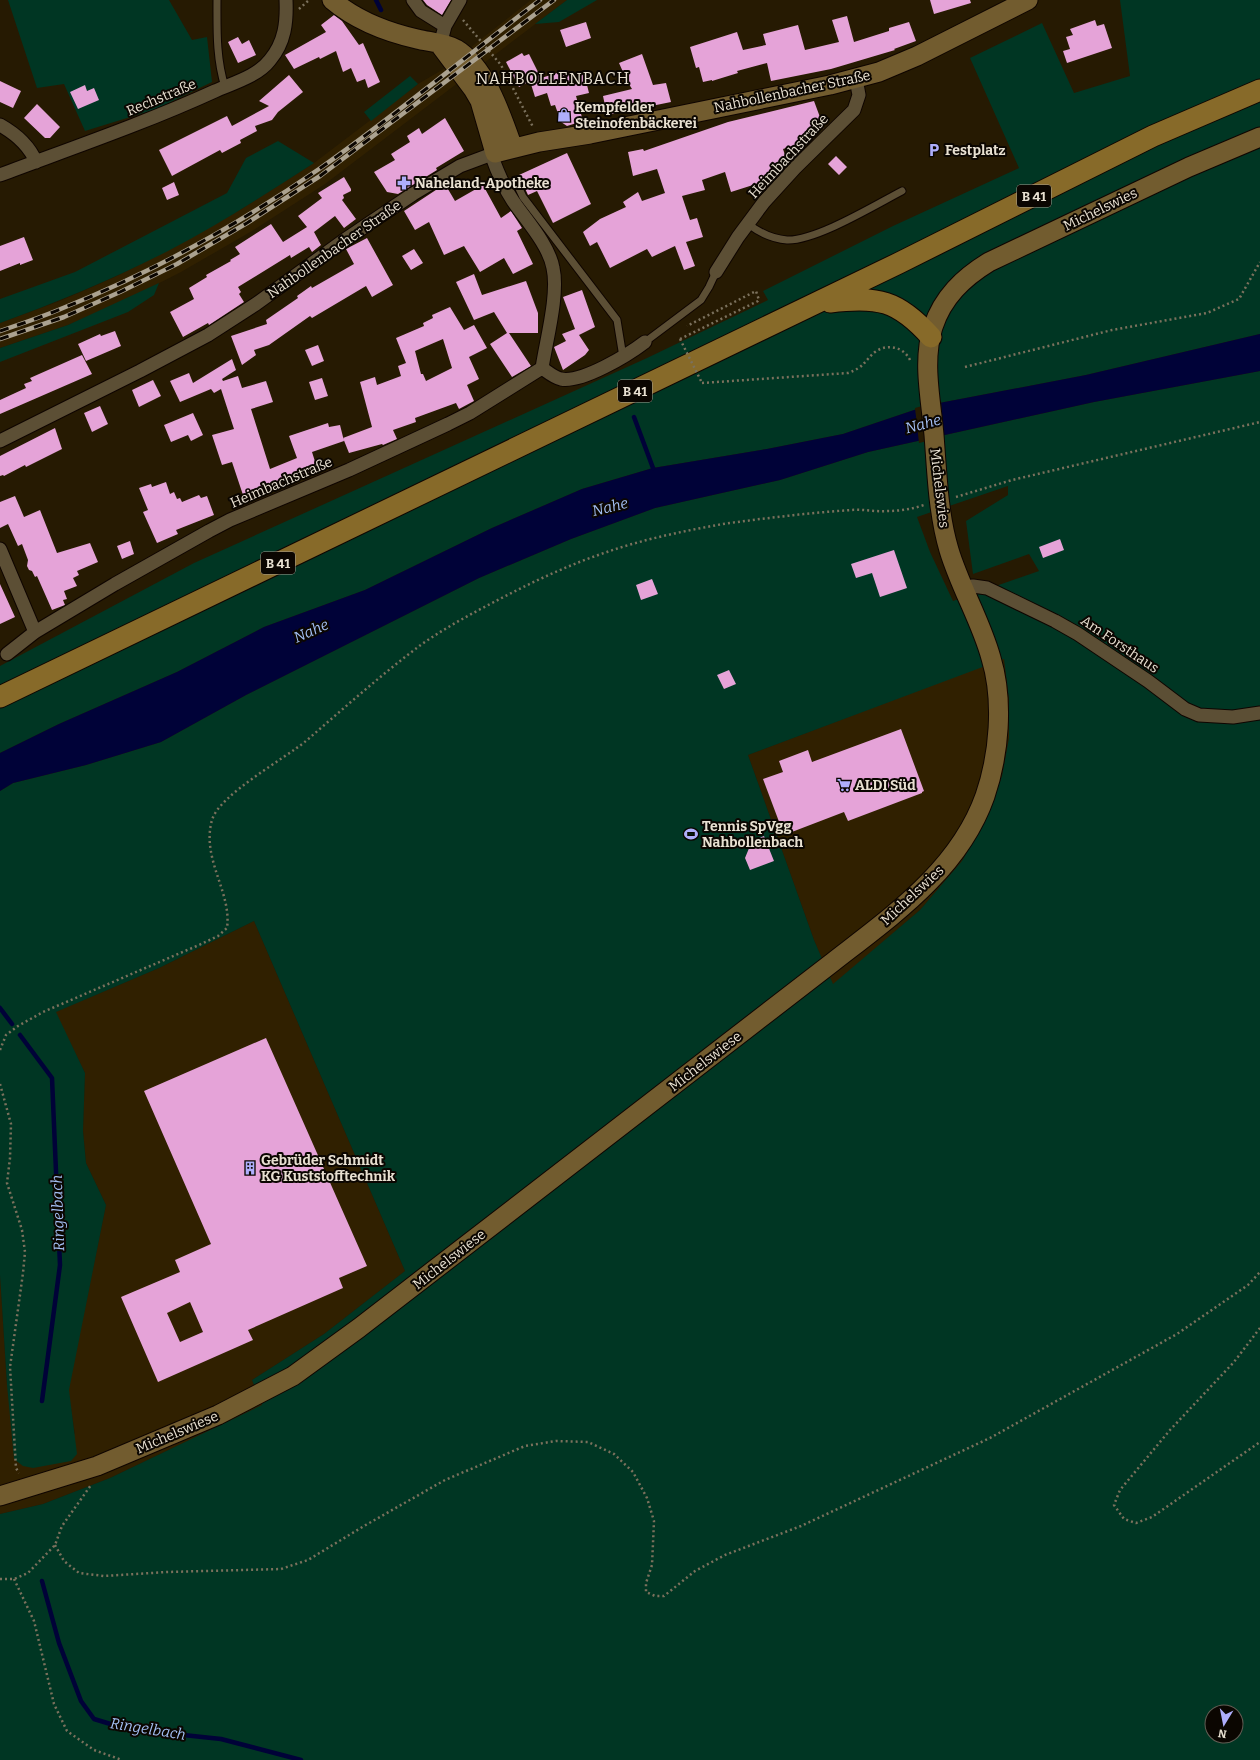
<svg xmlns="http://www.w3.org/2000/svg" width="1260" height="1760" font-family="Bitter,serif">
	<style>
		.built { fill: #302000 }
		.green { fill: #003623; fill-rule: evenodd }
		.water { fill: #000238 }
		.pier { fill: #261a02 }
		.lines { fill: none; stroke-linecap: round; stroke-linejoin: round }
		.stream { stroke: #000238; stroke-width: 4.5 }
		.building { fill: #e5a3d8; fill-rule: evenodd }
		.lane-casing { stroke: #0f0500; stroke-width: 9 }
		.street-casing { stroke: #0f0500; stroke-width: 15 }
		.secondary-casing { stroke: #0f0500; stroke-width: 21 }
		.primary-casing { stroke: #0f0500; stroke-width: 23 }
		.path { stroke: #7b715d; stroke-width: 2.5; stroke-dasharray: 2 3; stroke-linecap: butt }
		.lane { stroke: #5c4f35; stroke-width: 7 }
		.street { stroke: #5c4f35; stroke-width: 13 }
		.secondary { stroke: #725c2f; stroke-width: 19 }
		.primary { stroke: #876a29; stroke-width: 21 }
		.rail-casing { stroke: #aba290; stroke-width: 4.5 }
		.rail { stroke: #0b0601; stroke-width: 3; stroke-dasharray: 9; stroke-linecap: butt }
		.path-bridge { stroke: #7b715d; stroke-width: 2.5; stroke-dasharray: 2 3; stroke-linecap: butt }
		.labels { text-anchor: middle; stroke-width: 4; stroke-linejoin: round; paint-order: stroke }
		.shield { fill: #0b0601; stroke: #a69f93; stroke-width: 1 }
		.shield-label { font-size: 13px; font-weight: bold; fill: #e8e0d1 }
		.street-label { font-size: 14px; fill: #e8e0d1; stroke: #0b0601 }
		.poi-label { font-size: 14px; font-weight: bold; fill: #e8e0d1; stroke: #0b0601; text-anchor: start }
		.water-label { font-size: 15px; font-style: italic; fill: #a3bff3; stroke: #0b0601 }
		.quarter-label { font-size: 16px; letter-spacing: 1px; fill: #e8e0d1; stroke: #0b0601 }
	</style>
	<rect width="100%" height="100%" fill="#261a02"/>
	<path class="built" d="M531,0H567L325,184L252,231L181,272L124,301L68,325L0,348V323L60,301L115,277L169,250L240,210L314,163L418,84L442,70Z
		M1004,658L1009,700V738L1002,776L986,819L962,861L920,910L833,985L814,940L748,755Z
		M254,921L405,1271L324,1334L252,1380L263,1405L110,1478L43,1504L0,1514V1275L7,1385L75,1434L68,1390L106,1205L86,1163L83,1131L85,1073L55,1012L159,968Z"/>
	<path class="green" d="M8,0H169L192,40L207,37L212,82L156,109L85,131L64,84L37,88Z
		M567,0H597L559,22L535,24Z
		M1120,0H1260V334L1086,375L929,405L843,434L767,449L653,468L582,489L492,528L365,590L264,627L177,672L59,724L0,753V666L194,563L647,358L768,300L763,291L893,226L1019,168L970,58L1042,23L1074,93L1130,76Z
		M410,76L418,84L371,121L364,112Z
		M278,141L314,163C266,194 218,225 168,251C113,279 58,302 0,323V299L75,272L227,193L246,158Z
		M159,283L154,295L128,312L0,362V348L68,325Z
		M1260,371V1760H0V1514L43,1504L110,1478L262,1405L252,1380L324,1334L405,1271L254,921L159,968L56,1012L85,1073L83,1131L86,1163L106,1205L69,1390L77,1454L71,1461L33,1468L23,1466L14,1459L7,1385L0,1275V791L13,783L86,765L161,742L246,695L479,578L571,539L655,508L780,480L868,452L1094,402ZM1008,486V495L966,521L973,574L1029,554L1039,571L953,601L930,552L917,517ZM1004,659L1009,700V738L1002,776L986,819L962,861L920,910L833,984L814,940L748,755ZM1212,1712H1236V1736H1212Z"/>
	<path class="water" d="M1260,334V371L1094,402L868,452L780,480L655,508L571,539L479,578L246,695L161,742L86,765L13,783L0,791V753L59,724L177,672L264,627L365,590L492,528L582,489L653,468L767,449L843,434L929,405L1086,375Z"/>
	<path class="pier" d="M941,401L944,437L919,443L915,408Z"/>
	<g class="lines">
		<path class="stream" d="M376,0L381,10
			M634,417L653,468
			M0,1008L12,1024
			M20,1035L52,1078L60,1265L42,1401
			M42,1581L59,1643L81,1701L94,1719L127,1729L221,1739L301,1760"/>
	</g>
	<path class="building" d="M423,0H451L442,15L427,5Z
		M930,0H970L971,3L934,14Z
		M334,15L342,21L359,45L363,43L380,82L368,88L365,79L357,82L351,68L343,72L336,51L320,59L319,57L294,69L285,55L326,32L321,25Z
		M847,16L854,42L889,31V28L909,22L916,41L894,49L895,50L831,69L771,81L767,63L737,71L738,73L712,81V80L703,82L699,67L696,68L690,47L737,32L743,50L766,45L763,34L798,25L805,50L839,42L832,20Z
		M1095,20L1097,26L1104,24L1112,48L1067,63L1063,51L1070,49L1066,37L1073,35L1070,29Z
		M586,22L591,38L566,47L560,30Z
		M238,37L242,44L249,40L256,55L238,63L228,42Z
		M522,53L524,56L529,54L541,78L567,70L570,78L584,73L589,93L576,96L583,121L567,126L561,122L555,105L551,106L547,93L535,97L530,81L519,87L506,62Z
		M642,54L653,85L666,83L671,102L607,115L603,96L632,89L627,81L619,63Z
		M289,75L303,92L278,112L272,120L255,126L257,131L240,140L241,143L222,153L220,150L172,176L159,150L227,116L232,126L269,106L259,101Z
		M0,81L21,91L13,108L0,102Z
		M85,85L87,91L94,88L99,100L78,109L70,92Z
		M814,101L824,128L805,133L808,141L783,149L787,161L770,170L772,179L731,192L725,172L702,180L705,190L682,196L690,220L697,218L703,237L686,242L695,266L684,270L675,246L652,257L647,249L610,268L597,242L590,246L583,232L600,219L626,207L623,202L638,192L642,201L665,193L657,169L633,176L628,152L643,149L644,151L728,122Z
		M37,104L60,127L50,138H45L24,118Z
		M445,118L464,151L436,168L437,170L398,194L387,192L374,172L395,160L391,154L410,142L407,136L419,128L422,134Z
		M567,153L591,204L553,223L537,191L528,195L519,175Z
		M836,156L847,167L839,175L828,164Z
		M344,177L351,189V191L343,195L344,198L342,200L356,219L344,228L335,216L314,232L321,245L312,252L309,247L291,258L290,255L238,287L241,292L239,294L244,302L212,323L209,325L208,323L183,337L170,312L194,299L189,288L207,277L206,275L231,261L230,260L240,254L235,247L271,224L283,242L307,227L298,216L322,198L318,193Z
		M174,182L179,195L167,200L162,188Z
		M445,184L455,201L483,185L501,218L511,211L522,228L517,231L533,264L513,274L504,258L480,272L464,246L444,255L429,222L415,230L404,211Z
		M24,237L33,260L20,265V263L0,271V246Z
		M367,238L393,285L372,297L366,286L312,318L310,316L269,345L254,350L256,355L242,365L231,336L267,324L266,320L298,298L297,296L311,286L312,288L354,264L346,249Z
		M414,249L423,263L411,270L402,256Z
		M474,274L482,295L526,281L538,313V333H509L531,366L512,377L490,344L507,333L494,312L474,320L456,282Z
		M582,290L595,327L579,335L589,350L585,355L563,370L554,347L566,341L562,334L575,329L563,297Z
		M450,307L464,330L474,325L487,348L469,357L479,379L467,385L474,401L459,409L456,403L415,418L416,422L393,430L397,439L383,445L382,444L349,453L343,438L372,427L360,382L375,377L377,385L401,376L398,366L406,363L396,338L424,326L423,323L433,318L432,315ZM443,339L452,368L426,381L423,374H421L415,351Z
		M115,331L121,346L86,361L78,344L100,334L101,336Z
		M318,345L324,361L312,366L305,350Z
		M82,355L92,374L0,414V400L26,388L24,384L32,381L30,378Z
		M232,359L236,370L222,379L223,381L238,376L242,388L266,381L273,402L251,409L270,469L297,458L289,436L328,423L329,427L340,425L344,441L312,452L318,471L304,476L303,474L273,486L275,490L245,501L232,462L222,465L212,435L234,429L221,389L214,393L211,389L180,402L170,381L189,373L193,383Z
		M322,378L328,396L315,400L309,382Z
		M153,380L161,396L139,407L132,390Z
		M100,406L108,424L92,432L84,413Z
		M193,413L203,435L191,441L188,435L171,442L164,425Z
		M55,428L62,449L26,467L25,465L4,476L3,475L0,476V456Z
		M166,482L170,494L174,492L177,499L180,498L182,502L199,495L201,498L207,496L214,515L176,530L178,534L157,543L143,512L148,510L139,488L151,484L152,487Z
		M15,496L24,517L40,510L57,553L90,543L98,562L77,571L79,575L73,578L77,586L64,591L67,599L63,600L65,605L52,610L37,576L35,577L32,571L29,570L27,566L28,560L22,544L18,546L8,524L0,528V502Z
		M1060,539L1064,550L1043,558L1039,547Z
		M130,541L134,554L122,559L117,546Z
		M894,550L907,588L880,597L872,573L856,578L851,564Z
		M652,579L658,594L641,600L636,585Z
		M0,584L15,617L0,624Z
		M729,670L736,684L724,689L717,675Z
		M901,729L924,791L922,792V793L848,821L844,812L784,835L763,779L783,772L779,761L808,750L812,762Z
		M764,836L774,861L750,870L745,858L752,841Z
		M266,1038L367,1266L339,1278L343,1288L248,1330L253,1340L158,1382L121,1297L180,1272L175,1260L211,1244L144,1091ZM190,1302L203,1332L180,1342L167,1313Z"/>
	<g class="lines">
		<g class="lane-casing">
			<path id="lane" d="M217,0C217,30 216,58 225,87
				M515,180L523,197L617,320L623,357
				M748,224C760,233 772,239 787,240C816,241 875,205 902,191
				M645,342L701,300L709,287L716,272"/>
		</g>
		<g class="street-casing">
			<path id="street" d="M413,0L421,11L445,26
				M440,45L445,26L460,0
				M0,125C16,134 29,145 36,162
				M0,175C72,148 145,123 215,91C233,83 258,76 270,60C285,42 287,22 286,0
				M716,272L738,237L764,202L795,168L854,110L859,95L856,79
				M542,368C548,372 553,377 561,379C582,383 628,355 645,342
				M0,441L140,371L208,335L256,304L343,241L413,194L460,166L495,153
				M0,549L35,632
				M962,588L973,586L987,588L1055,621L1078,634L1148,681L1185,709L1199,715L1233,717L1260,713
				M7,654L35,632L115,584L209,531L230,520L349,470L448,424L470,413L542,368C546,341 559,294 553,268C549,245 526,220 513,201C503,186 497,171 491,154"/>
		</g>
		<g class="secondary-casing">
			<path id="secondary" d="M332,0C357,21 386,32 417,39C429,42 445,43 456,49C486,67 502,117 513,148
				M440,45L473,89L480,101L495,153L539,142L590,134L830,85L879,72L917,56L1028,0
				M0,1496L97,1466L218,1415L293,1376L359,1328L833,962C892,916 959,870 985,796C999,755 1004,701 991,658C981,621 960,587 949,550C938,513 937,473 934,435C931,400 922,361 933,327C943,297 963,278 989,262L1189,167L1260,137"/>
		</g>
		<g class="primary-casing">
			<path id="primary" d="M830,302C878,296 898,300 931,337
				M0,697L899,263L1153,136L1260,90"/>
		</g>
		<path class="path" d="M299,9L309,0
			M463,20L501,65L533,127
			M680,339L758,301L759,300L756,291L687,326
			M965,367L1112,330L1207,313L1239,299L1260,262
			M702,383L848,373C865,367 864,361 875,352C887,343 904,347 910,360
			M956,497L1012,480L1260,422
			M0,1050L6,1035L18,1026L43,1012L199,945L218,936L227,928C232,892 201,859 212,820C219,795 284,759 306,741C344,708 382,674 422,644C445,628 469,615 494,602C530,583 568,565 607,552C644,539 684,531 723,524C766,518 808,513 851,510C863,509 875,512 888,511C900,511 912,509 924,505
			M0,1084L11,1124L10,1158L7,1183L22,1230L25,1252L23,1273L10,1367L16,1468L19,1473
			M1260,1328L1234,1362L1170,1430L1120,1490L1114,1505L1124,1519L1136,1523L1152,1517L1260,1442
			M55,1545L64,1561L79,1573L104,1576L167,1572L281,1569L308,1560L364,1526L445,1480L525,1446L556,1441L588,1442L614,1454L633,1472L647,1498L654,1521L652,1565L646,1583V1592L655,1596H664L695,1571L725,1555L801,1526L990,1438L1177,1334L1248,1285L1260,1272
			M0,1579H14L28,1573L55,1545L62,1526L91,1485
			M14,1579L34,1621L54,1704L67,1731L94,1750L122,1760"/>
		<use href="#lane" class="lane"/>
		<use href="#street" class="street"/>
		<use href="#secondary" class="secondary"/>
		<use href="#primary" class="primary"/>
		<g class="rail-casing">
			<path id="rail" d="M0,331C21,324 42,317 63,308C151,273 241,223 319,169C395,116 466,56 540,0
				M0,339L64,317L120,292L177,264L247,223L320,176L554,0"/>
		</g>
		<use href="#rail" class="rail"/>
		<path class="path-bridge" d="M680,339L702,383"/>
	</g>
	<defs>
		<g id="shop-bare" transform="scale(1.08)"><path d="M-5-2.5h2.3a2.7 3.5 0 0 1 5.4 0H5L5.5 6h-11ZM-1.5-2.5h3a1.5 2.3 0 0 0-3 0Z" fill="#aeaefb" stroke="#0b0601" stroke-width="2.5" paint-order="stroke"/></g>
		<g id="parking-bare" transform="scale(1.08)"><path d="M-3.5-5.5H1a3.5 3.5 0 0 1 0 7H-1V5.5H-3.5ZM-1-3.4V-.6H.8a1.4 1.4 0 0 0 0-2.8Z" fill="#aeaefb" stroke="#0b0601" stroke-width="2.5" paint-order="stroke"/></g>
		<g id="pharmacy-bare" transform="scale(1.08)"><path d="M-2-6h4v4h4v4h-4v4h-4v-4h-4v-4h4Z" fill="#aeaefb" stroke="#0b0601" stroke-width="2.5" paint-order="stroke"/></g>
		<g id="supermarket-bare" transform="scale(1.08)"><path d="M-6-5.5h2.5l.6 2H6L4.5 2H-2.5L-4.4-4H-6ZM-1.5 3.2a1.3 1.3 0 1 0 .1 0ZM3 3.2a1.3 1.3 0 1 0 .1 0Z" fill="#aeaefb" stroke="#0b0601" stroke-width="2.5" paint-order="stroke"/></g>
		<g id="stadium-bare" transform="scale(1.08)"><path d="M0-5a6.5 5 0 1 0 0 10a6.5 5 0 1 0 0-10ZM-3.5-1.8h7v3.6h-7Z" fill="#aeaefb" stroke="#0b0601" stroke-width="2.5" paint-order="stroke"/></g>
		<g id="building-bare" transform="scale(1.08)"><path d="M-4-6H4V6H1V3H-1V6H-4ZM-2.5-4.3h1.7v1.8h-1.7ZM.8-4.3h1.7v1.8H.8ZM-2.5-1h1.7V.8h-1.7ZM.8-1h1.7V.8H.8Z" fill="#aeaefb" stroke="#0b0601" stroke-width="2.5" paint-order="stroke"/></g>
	</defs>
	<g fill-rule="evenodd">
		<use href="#shop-bare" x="564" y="115"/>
		<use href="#parking-bare" x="934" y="150"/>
		<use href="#pharmacy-bare" x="404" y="183"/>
		<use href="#supermarket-bare" x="844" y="785"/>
		<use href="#stadium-bare" x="691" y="834"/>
		<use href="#building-bare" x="250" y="1168"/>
	</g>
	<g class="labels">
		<g class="shield">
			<rect x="1017" y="185" width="34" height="22" rx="3"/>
			<rect x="618" y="380" width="34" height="22" rx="3"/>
			<rect x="261" y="552" width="34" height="22" rx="3"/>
		</g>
		<g class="shield-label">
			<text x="1034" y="201">B 41</text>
			<text x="635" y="396">B 41</text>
			<text x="278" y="568">B 41</text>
		</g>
		<g class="street-label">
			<text transform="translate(792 91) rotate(-12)" y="5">Nahbollenbacher Straße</text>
			<text transform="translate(161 97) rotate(-23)" y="5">Rechstraße</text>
			<text transform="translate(788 156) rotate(-47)" y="5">Heimbachstraße</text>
			<text transform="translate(1100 209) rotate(-26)" y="5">Michelswies</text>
			<text transform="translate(334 249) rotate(-35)" y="5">Nahbollenbacher Straße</text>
			<text transform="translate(281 482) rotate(-23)" y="5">Heimbachstraße</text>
			<text transform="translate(940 488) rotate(83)" y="5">Michelswies</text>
			<text transform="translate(1120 644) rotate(34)" y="5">Am Forsthaus</text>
			<text transform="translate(912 895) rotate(-43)" y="5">Michelswies</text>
			<text transform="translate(705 1061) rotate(-38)" y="5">Michelswiese</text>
			<text transform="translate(449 1259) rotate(-38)" y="5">Michelswiese</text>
			<text transform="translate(177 1432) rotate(-23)" y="5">Michelswiese</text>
		</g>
		<g class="poi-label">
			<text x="575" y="112">Kempfelder<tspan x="575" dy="16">Steinofenbäckerei</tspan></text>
			<text x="945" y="155">Festplatz</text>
			<text x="415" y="188">Naheland-Apotheke</text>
			<text x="855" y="790">ALDI Süd</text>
			<text x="702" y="831">Tennis SpVgg<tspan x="702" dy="16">Nahbollenbach</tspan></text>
			<text x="261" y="1165">Gebrüder Schmidt<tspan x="261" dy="16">KG Kuststofftechnik</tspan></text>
		</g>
		<g class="water-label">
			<text transform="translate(923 424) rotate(-15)" y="5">Nahe</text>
			<text transform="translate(610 507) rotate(-14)" y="5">Nahe</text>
			<text transform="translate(311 631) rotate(-24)" y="5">Nahe</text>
			<text transform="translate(58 1213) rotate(-92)" y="5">Ringelbach</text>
			<text transform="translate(148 1729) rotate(9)" y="5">Ringelbach</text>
		</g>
		<g class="quarter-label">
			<text x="553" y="84">NAHBOLLENBACH</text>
		</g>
	</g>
	<g transform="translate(1224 1724) rotate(190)"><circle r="19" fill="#0b0601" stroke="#635d54"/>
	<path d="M0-3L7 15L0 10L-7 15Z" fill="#aeaefb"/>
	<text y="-6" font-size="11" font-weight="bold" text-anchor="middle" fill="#e8e0d1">N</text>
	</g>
</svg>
